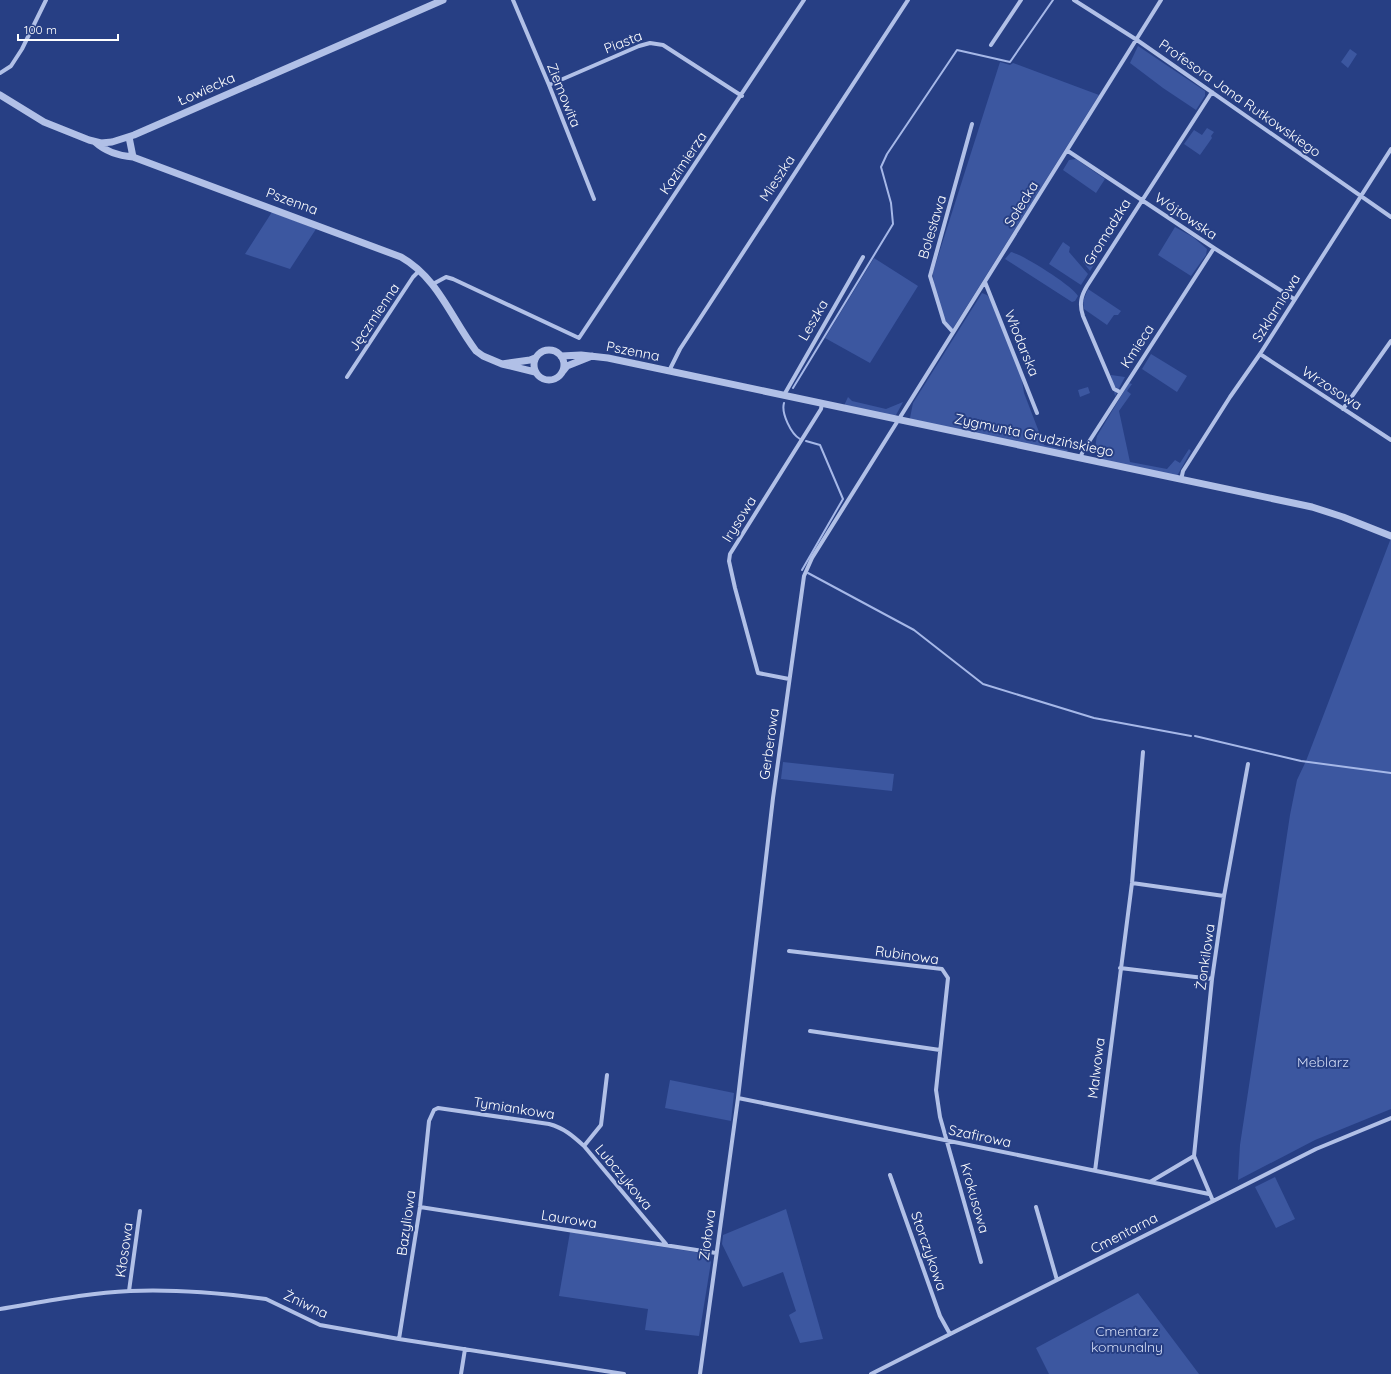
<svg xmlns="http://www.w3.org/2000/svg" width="1391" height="1374" font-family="Quicksand,sans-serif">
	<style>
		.green { fill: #3c57a0 }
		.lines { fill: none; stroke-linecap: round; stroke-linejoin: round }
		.stream { stroke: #a6b8e8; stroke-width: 2 }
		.minor { stroke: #b1c0e7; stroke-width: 4 }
		.tertiary { stroke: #b1c0e7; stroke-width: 7 }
		.labels { text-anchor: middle; stroke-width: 4; stroke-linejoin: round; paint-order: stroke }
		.street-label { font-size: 14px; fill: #fff; stroke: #273f84 }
		.park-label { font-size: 14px; fill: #d4ddf6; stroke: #273f84 }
	</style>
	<rect width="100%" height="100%" fill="#273f84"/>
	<path class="green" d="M1138,46L1205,91V96L1196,110L1163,88L1130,63Z
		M1350,49L1357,54L1348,68L1341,62Z
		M1000,62L1010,65L1013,63L1099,95L952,330C940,316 933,291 933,272Z
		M1207,128L1214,132L1211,136L1212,138L1200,155L1184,144L1194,130L1202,135Z
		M1076,159L1105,179L1096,193L1063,170L1069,160Z
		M272,212L316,229L290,269L245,254Z
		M1175,227L1193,237L1207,249L1206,255L1191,276L1158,255Z
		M1063,242L1070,247L1069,252L1088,274L1081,285L1049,264Z
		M1011,252C1022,254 1073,286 1078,296L1075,301L1072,302L1005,259Z
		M1084,256L1095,263L1090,271L1083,262Z
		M874,258L918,286L870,363L825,338Z
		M1088,289L1121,311L1118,315H1114L1107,325L1084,309L1083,301Z
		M982,293L987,295L990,299L1021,374L1024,393L1044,445L1068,450L1064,455L913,423L910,418L913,403Z
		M1151,354L1187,376L1177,392L1142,369Z
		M1111,375L1125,377L1115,396Z
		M1129,383L1132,384L1127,391L1131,394L1119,411L1130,462L1167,469L1175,460L1180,463L1189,449L1191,451L1177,476L1099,459C1095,451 1095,445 1097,436Z
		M1088,387L1090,393L1080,397L1078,390Z
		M848,397L852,401L886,409L903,402L896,415L892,418L842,410Z
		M1391,538V1109L1315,1140L1238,1180L1240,1145L1290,815L1297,780L1306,761Z
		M783,762L894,774L892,791L781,779Z
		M670,1080L734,1093L731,1121L665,1108Z
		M1275,1177L1295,1219L1276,1228L1255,1187Z
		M786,1209L823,1339L800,1343L789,1315L796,1311L783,1272L743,1287L722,1244L723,1235Z
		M570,1232L701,1253L708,1256L711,1262L699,1336L645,1330L648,1309L559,1296Z
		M1138,1293L1199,1374H1049L1036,1348Z"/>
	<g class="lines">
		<path class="stream" d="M793,388L893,224L891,203L881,167L887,154L957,50L1010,62L1053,0
			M784,403C781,413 791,434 800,439
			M802,570L843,499L820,445L806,441
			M808,573L914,630L983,684L1094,718L1191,736
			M1195,736L1301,761L1391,773"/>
		<path class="minor" d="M513,0L549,85L594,199
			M1074,0L1137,40L1391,217
			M991,45L1021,0
			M0,73L11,66L22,49L46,0
			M549,85L639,46L650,43L663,45L742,96
			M1068,151L1214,248L1294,299
			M985,282L1037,413
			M433,284L446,277L453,279L579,338L804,0
			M953,332L944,322L930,276L972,124
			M1260,354L1391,440
			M669,371L680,349L908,0
			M347,377L413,277L420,270
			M1120,392L1114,389L1083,316C1079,304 1081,296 1087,286L1212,92
			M784,395L863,257
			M1343,409L1391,341
			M1080,458L1083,451L1214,248
			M1181,480L1183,471L1230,397L1260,354L1391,149
			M789,679L758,673L735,588L729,561L730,554L821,409L822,403
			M1132,883L1224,896
			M789,951L942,969L948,978L936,1090L940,1117L981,1262
			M1120,968L1212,979
			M810,1031L940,1050
			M607,1075L601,1125L584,1146L666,1244
			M738,1098L1209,1194
			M1194,1156L1213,1201
			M1095,1171L1132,883L1143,752
			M890,1175L940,1316L950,1334
			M1150,1182L1194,1156L1212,979L1224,896L1248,764
			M420,1207L716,1253
			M1036,1207L1057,1280
			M129,1291L140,1211
			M0,1309C43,1302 86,1293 130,1291C175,1289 221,1293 266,1299L320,1325L399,1339L624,1374
			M399,1339L420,1207L429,1121L434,1110L438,1108L549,1124C564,1128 573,1136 584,1146
			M461,1374L465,1349
			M700,1374L738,1098L773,798L804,576L812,558L1161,0
			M871,1374L1316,1149L1391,1118"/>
		<path class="tertiary" d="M0,95L44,122L89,140L101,143L112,142L134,135L443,0
			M129,137L133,157
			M95,142C105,151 119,156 133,157L401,257C438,278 451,318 476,351L483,356L502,364L535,372
			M534 365a15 15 0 1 1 30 0a15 15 0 1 1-30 0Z
			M561,356L581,355L608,358L1312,507L1343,517L1391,536
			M502,364L530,360L535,358
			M563,371L567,366L592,356"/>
	</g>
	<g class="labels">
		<g class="street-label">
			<text transform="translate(623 42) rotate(-21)" y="5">Piasta</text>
			<text transform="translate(206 89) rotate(-24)" y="5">Łowiecka</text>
			<text transform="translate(564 95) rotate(68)" y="5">Ziemowita</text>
			<text transform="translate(1240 98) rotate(35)" y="5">Profesora Jana Rutkowskiego</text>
			<text transform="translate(683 163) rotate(-56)" y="5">Kazimierza</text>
			<text transform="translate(777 178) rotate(-57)" y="5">Mieszka</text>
			<text transform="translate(292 201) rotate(20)" y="5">Pszenna</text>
			<text transform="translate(1021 204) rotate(-58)" y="5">Sołecka</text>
			<text transform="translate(1186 216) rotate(34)" y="5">Wójtowska</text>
			<text transform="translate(932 227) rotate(-73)" y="5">Bolesława</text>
			<text transform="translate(1107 232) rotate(-58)" y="5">Gromadzka</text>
			<text transform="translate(1276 308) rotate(-58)" y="5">Szklarniowa</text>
			<text transform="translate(374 317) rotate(-56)" y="5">Jęczmienna</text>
			<text transform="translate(813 320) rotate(-60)" y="5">Leszka</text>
			<text transform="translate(1022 343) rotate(68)" y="5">Włodarska</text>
			<text transform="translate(1137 346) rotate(-57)" y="5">Kmieca</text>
			<text transform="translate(633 351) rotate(11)" y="5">Pszenna</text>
			<text transform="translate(1332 388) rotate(33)" y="5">Wrzosowa</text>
			<text transform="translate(1034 435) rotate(12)" y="5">Zygmunta Grudzińskiego</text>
			<text transform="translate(739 519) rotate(-58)" y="5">Irysowa</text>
			<text transform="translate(769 744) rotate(-82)" y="5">Gerberowa</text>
			<text transform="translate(907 955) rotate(8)" y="5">Rubinowa</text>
			<text transform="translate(1205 957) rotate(-82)" y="5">Żonkilowa</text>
			<text transform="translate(1096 1068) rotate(-83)" y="5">Malwowa</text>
			<text transform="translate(514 1108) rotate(9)" y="5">Tymiankowa</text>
			<text transform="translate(980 1136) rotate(12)" y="5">Szafirowa</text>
			<text transform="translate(624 1177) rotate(50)" y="5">Lubczykowa</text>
			<text transform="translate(975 1198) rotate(74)" y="5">Krokusowa</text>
			<text transform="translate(569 1219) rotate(9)" y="5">Laurowa</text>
			<text transform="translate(406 1223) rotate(-82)" y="5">Bazyliowa</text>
			<text transform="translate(1124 1233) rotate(-27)" y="5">Cmentarna</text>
			<text transform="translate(707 1235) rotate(-82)" y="5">Ziołowa</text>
			<text transform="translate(124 1250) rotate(-82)" y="5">Kłosowa</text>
			<text transform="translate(929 1251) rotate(71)" y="5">Storczykowa</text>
			<text transform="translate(306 1304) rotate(25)" y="5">Żniwna</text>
		</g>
		<g class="park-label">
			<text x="1323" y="1067">Meblarz</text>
			<text x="1127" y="1336">Cmentarz<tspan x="1127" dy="16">komunalny</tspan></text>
		</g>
	</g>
	<path d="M18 34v6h100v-6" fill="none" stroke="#ffffff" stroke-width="2"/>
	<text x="24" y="34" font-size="12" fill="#ffffff" stroke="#273f84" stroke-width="3" paint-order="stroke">100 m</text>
</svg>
